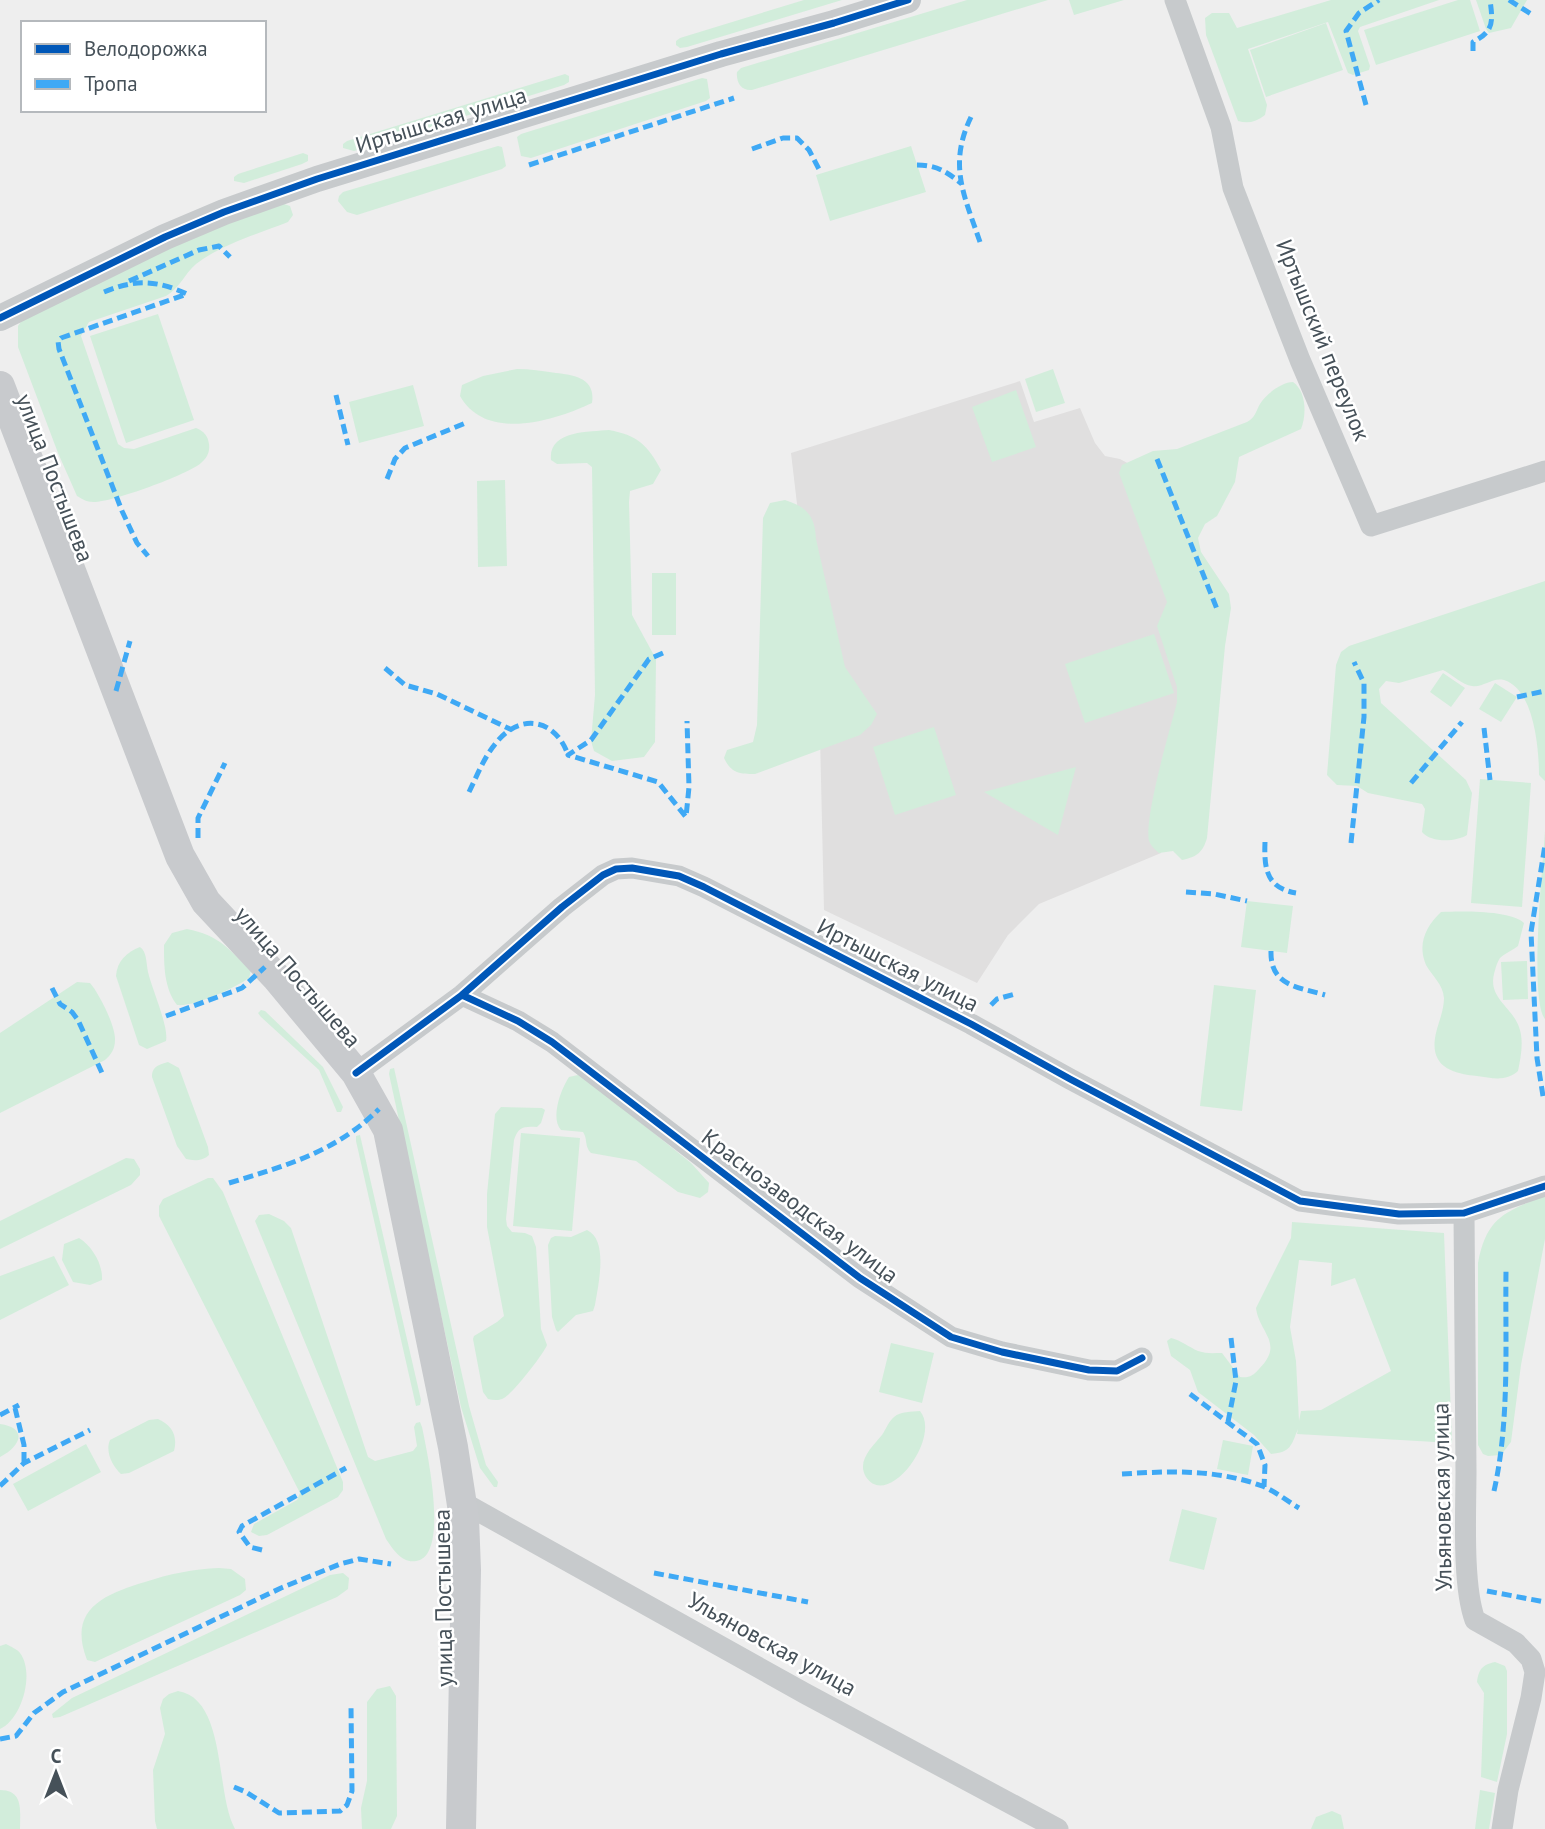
<svg xmlns="http://www.w3.org/2000/svg" width="1545" height="1829" font-family="'PT Sans',sans-serif">
	<style>
		.education { fill: #e0dfdf }
		.green { fill: #d2eddb; fill-rule: evenodd }
		.lines { fill: none; stroke-linecap: round; stroke-linejoin: round }
		.minor { stroke: #c7cacc; stroke-width: 21 }
		.tertiary { stroke: #c7cacc; stroke-width: 26 }
		.secondary { stroke: #c8cacd; stroke-width: 30 }
		.quiet { stroke: #3fa9f5; stroke-width: 5; stroke-dasharray: 10 5; stroke-linecap: butt }
		.cycleway-casing { stroke: #fff; stroke-width: 11 }
		.cycleway { stroke: #0057b8; stroke-width: 7 }
		.labels { text-anchor: middle; stroke-width: 5; stroke-linejoin: round; paint-order: stroke }
		.street-label { font-size: 23px; fill: #465159; stroke: #fff }
	</style>
	<rect width="100%" height="100%" fill="#eee"/>
	<path class="education" d="M1020,381L1034,422L1080,408L1095,443L1105,456L1120,459L1131,465L1150,499L1185,691L1161,853L1039,904L1008,935L977,983L824,910L819,691L791,453Z"/>
	<path class="green" d="M804,0H842L687,47L680,48L676,45V41L680,38Z
		M967,0H1048L752,90C741,91 736,82 737,72L741,68Z
		M1069,0H1124L1074,15Z
		M1331,0H1439L1360,27L1358,31L1370,66L1369,70L1353,75L1348,73L1328,22L1248,49L1267,105L1265,115C1256,122 1248,124 1238,121L1206,35L1205,18L1212,13H1229L1237,28Z
		M1458,0H1470L1480,31L1376,65L1364,30Z
		M1476,0H1527L1511,28L1489,33L1486,29Z
		M1326,23L1343,70L1266,97L1250,50Z
		M565,74L569,76V82L564,85L354,151L343,148V144L347,141Z
		M702,78L707,79L710,98L706,101L531,158L521,156L517,137L521,134Z
		M498,146L502,147L506,166L502,169L357,215L347,212L338,201L339,196L343,192Z
		M911,146L926,192L830,221L816,175Z
		M303,153L308,155V161L302,164L244,183L234,181V177L238,174Z
		M281,203L290,206L293,215L288,222C258,234 222,244 196,264C184,274 181,287 166,296L89,322L81,336L118,444L124,448L134,449L196,428C204,431 208,436 209,444C210,452 207,458 201,463C187,475 110,503 93,502C87,502 82,499 77,496L58,453L18,347V326L22,320L172,245Z
		M158,314L194,420L126,443L90,336Z
		M517,369C530,369 542,371 556,373C574,375 596,378 592,403C554,421 486,442 460,396L462,385L483,376Z
		M1053,369L1065,403L1036,412L1025,379Z
		M1293,382C1306,391 1307,414 1301,429L1239,457L1235,482L1217,516L1205,524L1198,538L1201,552L1229,594L1231,608L1225,646L1207,838C1203,852 1197,857 1182,860L1173,851L1159,853C1155,850 1151,846 1149,841C1144,817 1170,730 1177,702V687L1157,626L1167,602L1119,473L1122,465L1153,451L1177,449L1247,422C1255,418 1256,411 1260,404C1266,394 1282,382 1293,382Z
		M413,385L424,426L359,443L349,402Z
		M1016,390L1036,447L992,462L972,407Z
		M609,430C637,435 648,445 661,470L653,484L630,491L629,502L632,615L656,659L655,742L644,757L612,761L594,751L591,741L595,695L592,467L587,463L557,464L551,460C548,430 589,432 609,430Z
		M505,480L507,566L478,567L477,481Z
		M785,500C807,507 815,516 816,539L845,667L877,714L871,725L860,735L755,774C739,774 731,773 724,758L727,750L753,742L757,725L763,518L770,503Z
		M652,573H676V635H652Z
		M1545,581V781L1539,775C1539,749 1534,689 1504,680C1492,677 1483,688 1472,686C1462,685 1453,675 1443,670L1399,683L1386,681L1379,689L1381,703L1466,780L1472,793L1467,835C1456,842 1431,843 1422,832L1425,809L1422,804L1368,793L1357,786L1337,785L1327,775L1336,665L1341,652L1349,646Z
		M1154,634L1174,693L1085,723L1065,664Z
		M1443,673L1465,688L1451,707L1430,692Z
		M1495,683L1517,697L1501,722L1479,709Z
		M934,727L956,795L895,815L873,747Z
		M1076,767L1058,835L984,792Z
		M1480,779L1531,783L1522,907L1471,903Z
		M1545,831V1019C1529,999 1543,863 1545,831Z
		M1247,901L1293,906L1287,953L1241,947Z
		M1441,912C1461,911 1511,910 1524,923L1518,946C1513,950 1504,954 1500,958C1497,962 1495,970 1494,974C1488,998 1512,1007 1519,1027C1524,1040 1521,1057 1518,1071C1506,1082 1492,1078 1477,1076C1448,1073 1427,1064 1437,1029C1440,1019 1444,1008 1444,998C1443,984 1432,976 1426,965C1417,944 1426,926 1441,912Z
		M187,929C219,935 229,949 251,971L249,978C234,988 195,1007 177,1005C164,988 164,966 164,945L172,933Z
		M140,947C147,952 146,962 148,972C152,989 169,1027 166,1041L147,1049L139,1045L116,976C117,961 127,952 140,947Z
		M1527,961L1528,999L1503,1000L1501,962Z
		M77,982L90,983C99,993 116,1027 115,1040C115,1049 111,1055 105,1060L0,1113V1033Z
		M1214,985L1256,990L1242,1111L1200,1106Z
		M261,1010L265,1011L323,1067L343,1107L341,1112H337L319,1070L261,1017L258,1013Z
		M168,1062L179,1068L208,1147L209,1155C203,1161 194,1161 186,1159L177,1146L152,1077C152,1066 159,1065 168,1062Z
		M394,1068L469,1406L486,1465L498,1482L497,1487H494L480,1468L461,1407L389,1074L390,1069Z
		M578,1075L588,1080L691,1163L709,1183L708,1192L700,1198L678,1192L636,1161L591,1153C584,1146 588,1139 583,1132L561,1130C550,1118 561,1089 569,1077Z
		M501,1107L542,1108L545,1110L541,1123L537,1127C524,1126 518,1127 514,1140L506,1219L507,1226L512,1232L525,1233L532,1236L536,1247L541,1329L547,1345C543,1355 513,1393 504,1398C499,1401 493,1400 488,1399L483,1392L473,1339L474,1336L497,1322L504,1316L487,1227V1194L495,1114Z
		M521,1133L580,1138L572,1231L513,1226Z
		M360,1135L421,1400L420,1405L416,1406L356,1141V1136Z
		M126,1158L134,1159L140,1169V1175L131,1185L0,1249V1221Z
		M208,1178H213L223,1192L343,1482V1490L338,1497L267,1535L259,1536L251,1532L254,1524L297,1500L300,1493L159,1216V1206L163,1199Z
		M1545,1195V1239L1521,1365L1511,1442L1501,1455L1488,1456L1483,1454L1478,1445V1263C1487,1216 1505,1213 1545,1195Z
		M269,1214L284,1221L291,1228L368,1457L375,1461L413,1451L417,1446L414,1427L416,1423L420,1422L422,1427C427,1451 448,1548 420,1560C404,1566 394,1551 386,1539L255,1221L259,1215Z
		M1292,1222L1444,1233L1452,1443L1297,1434L1298,1429C1291,1446 1291,1452 1271,1454L1254,1435L1198,1392L1190,1370L1171,1356L1167,1341L1171,1338C1180,1340 1189,1347 1198,1351C1207,1354 1213,1353 1222,1353L1240,1377C1249,1378 1253,1376 1259,1369C1285,1343 1259,1333 1256,1308L1291,1238ZM1299,1260L1332,1263L1331,1286L1355,1278L1391,1371L1321,1410L1301,1411L1299,1421L1296,1361L1290,1327Z
		M587,1230C609,1240 598,1286 595,1305L593,1311L576,1315L558,1332L556,1330L552,1317L548,1245L551,1238L555,1236L571,1237Z
		M79,1238C92,1246 103,1264 102,1280L90,1285L73,1282L62,1260L64,1244Z
		M54,1256L69,1285L0,1320V1276Z
		M891,1343L934,1353L922,1403L879,1392Z
		M920,1411C942,1437 888,1510 866,1477C856,1461 873,1446 882,1435C886,1429 889,1421 894,1417C901,1411 911,1412 920,1411Z
		M158,1419C172,1425 178,1436 174,1451L129,1473L121,1474C112,1466 105,1451 110,1440L149,1420Z
		M0,1424C29,1428 20,1447 0,1457Z
		M1223,1440L1253,1446L1248,1475L1217,1469Z
		M86,1444L101,1472L28,1511L13,1484Z
		M1182,1509L1217,1518L1204,1570L1169,1561Z
		M219,1568L231,1569L245,1579L246,1590L240,1595L95,1662L87,1660C67,1609 105,1594 145,1582C169,1574 193,1569 219,1568Z
		M343,1573L349,1578L348,1589L337,1597L60,1717L53,1718L52,1714L72,1698L330,1575Z
		M6,1644C11,1647 17,1649 20,1653C35,1673 22,1719 0,1729V1646Z
		M1495,1662L1505,1666L1507,1671V1734L1497,1782L1481,1777L1484,1693L1477,1682C1479,1669 1482,1665 1495,1662Z
		M390,1686L396,1696L397,1816L391,1829H362L361,1808L367,1781V1702L377,1689Z
		M178,1691C227,1699 215,1793 235,1829H157L155,1821L153,1770L165,1734L160,1708L163,1699L169,1694Z
		M0,1790C24,1790 20,1811 20,1829H0Z
		M1480,1790L1495,1793L1489,1829H1475Z
		M1332,1811L1341,1815L1344,1829H1311L1316,1817Z"/>
	<g class="lines">
		<path class="minor" d="M1175,0L1221,127L1233,188L1300,360L1371,526L1545,471
			M462,995L518,1021L552,1042L860,1278L951,1337L1002,1352L1089,1370L1117,1371L1142,1358
			M356,1073L462,995L562,907L603,875L616,869L632,868L679,876L704,887L971,1024L1070,1079L1300,1201L1399,1214L1464,1213L1545,1186
			M1464,1213C1465,1299 1466,1385 1466,1471C1466,1510 1462,1585 1475,1620L1516,1643L1531,1659L1535,1672L1531,1698L1508,1790L1502,1829
			M462,1502L806,1694L1058,1829"/>
		<path class="tertiary" d="M0,318L165,237L224,212L317,179L721,54L834,23L908,0"/>
		<path class="secondary" d="M0,386L180,856L206,902L276,977L356,1073L388,1130L453,1447L464,1518L466,1570L461,1829"/>
		<path class="quiet" d="M1509,0L1531,14
			M1473,51V42C1494,31 1493,22 1490,0
			M1366,105L1346,31L1359,13L1379,0
			M971,117C948,165 964,195 980,242
			M752,149L783,138H797L809,150L821,173
			M529,165L734,98
			M917,165C937,165 947,172 962,184
			M129,281L199,250L219,246L230,257
			M104,292C136,279 156,280 187,294L61,338L58,341L59,349L122,511L137,543L148,556
			M336,395L348,445
			M1157,459L1217,609
			M387,479L395,459L405,448L468,422
			M663,653L649,659L591,740L568,755L658,782L686,817L689,787L687,721
			M385,668L405,685L437,694L512,730
			M116,691L130,641
			M1517,697L1545,691
			M1484,728L1490,780
			M1411,783L1462,722
			M469,792C477,776 484,757 496,743C520,712 556,719 568,755
			M198,838V818L225,763
			M1265,842C1264,868 1266,888 1296,893
			M1351,843L1364,717V683L1354,662
			M1186,892L1214,894L1247,901
			M1271,951C1270,986 1298,987 1325,995
			M52,988L60,1004L72,1012L78,1020L102,1073
			M991,1005L997,999L1015,994
			M166,1016L242,988L265,967
			M1543,1096L1537,1058L1531,932L1545,845
			M229,1183C285,1166 336,1152 379,1109
			M1190,1394L1257,1444L1265,1465L1264,1487
			M15,1408L24,1445V1463
			M0,1415L19,1405
			M1228,1422L1236,1381L1231,1338
			M1122,1474C1169,1471 1217,1469 1262,1486C1275,1491 1287,1501 1299,1508
			M0,1486L24,1463L90,1430
			M1494,1491C1510,1420 1505,1344 1506,1271
			M262,1550L250,1547L239,1532L242,1526L346,1468
			M654,1573L808,1602
			M1487,1591L1545,1602
			M0,1739L16,1736L34,1713L63,1692L281,1588L340,1564L359,1559L391,1564
			M234,1787L246,1792L279,1813L340,1811L347,1805L352,1791L351,1706"/>
		<g class="cycleway-casing">
			<path id="cycleway" d="M0,318L165,237L224,212L317,179L721,54L834,23L908,0
				M462,995L518,1021L552,1042L860,1278L951,1337L1002,1352L1089,1370L1117,1371L1142,1358
				M356,1073L462,995L562,907L603,875L616,869L632,868L679,876L704,887L971,1024L1070,1079L1300,1201L1399,1214L1464,1213L1545,1186"/>
		</g>
		<use href="#cycleway" class="cycleway"/>
	</g>
	<g class="labels">
		<g class="street-label">
			<text transform="translate(441 120) rotate(-17)" y="8">Иртышская улица</text>
			<text transform="translate(1323 340) rotate(68)" y="8">Иртышский переулок</text>
			<text transform="translate(55 478) rotate(69)" y="8">улица Постышева</text>
			<text transform="translate(898 965) rotate(27)" y="8">Иртышская улица</text>
			<text transform="translate(298 977) rotate(49)" y="8">улица Постышева</text>
			<text transform="translate(800 1206) rotate(37)" y="8">Краснозаводская улица</text>
			<text transform="translate(1442 1497) rotate(-91)" y="8">Ульяновская улица</text>
			<text transform="translate(443 1598) rotate(-91)" y="8">улица Постышева</text>
			<text transform="translate(772 1644) rotate(29)" y="8">Ульяновская улица</text>
		</g>
	</g>
	<rect x="21" y="21" width="245" height="91" fill="#ffffff" stroke="#b5b9bd" stroke-width="2"/>
	<rect x="35" y="44" width="35" height="10" fill="#0057b8" stroke="#b5b9bd" stroke-width="2"/>
	<text x="84" y="56" font-size="21" fill="#465159">Велодорожка</text>
	<rect x="35" y="79" width="35" height="10" fill="#3fa9f5" stroke="#b5b9bd" stroke-width="2"/>
	<text x="84" y="91" font-size="21" fill="#465159">Тропа</text>
	<g transform="translate(56 1773)" stroke="#ffffff" stroke-width="5" paint-order="stroke">
	<path d="M0-5L12 26L0 18L-12 26Z" fill="#465159"/>
	<text y="-10" font-size="19" font-weight="bold" text-anchor="middle" fill="#465159">С</text>
	</g>
</svg>
